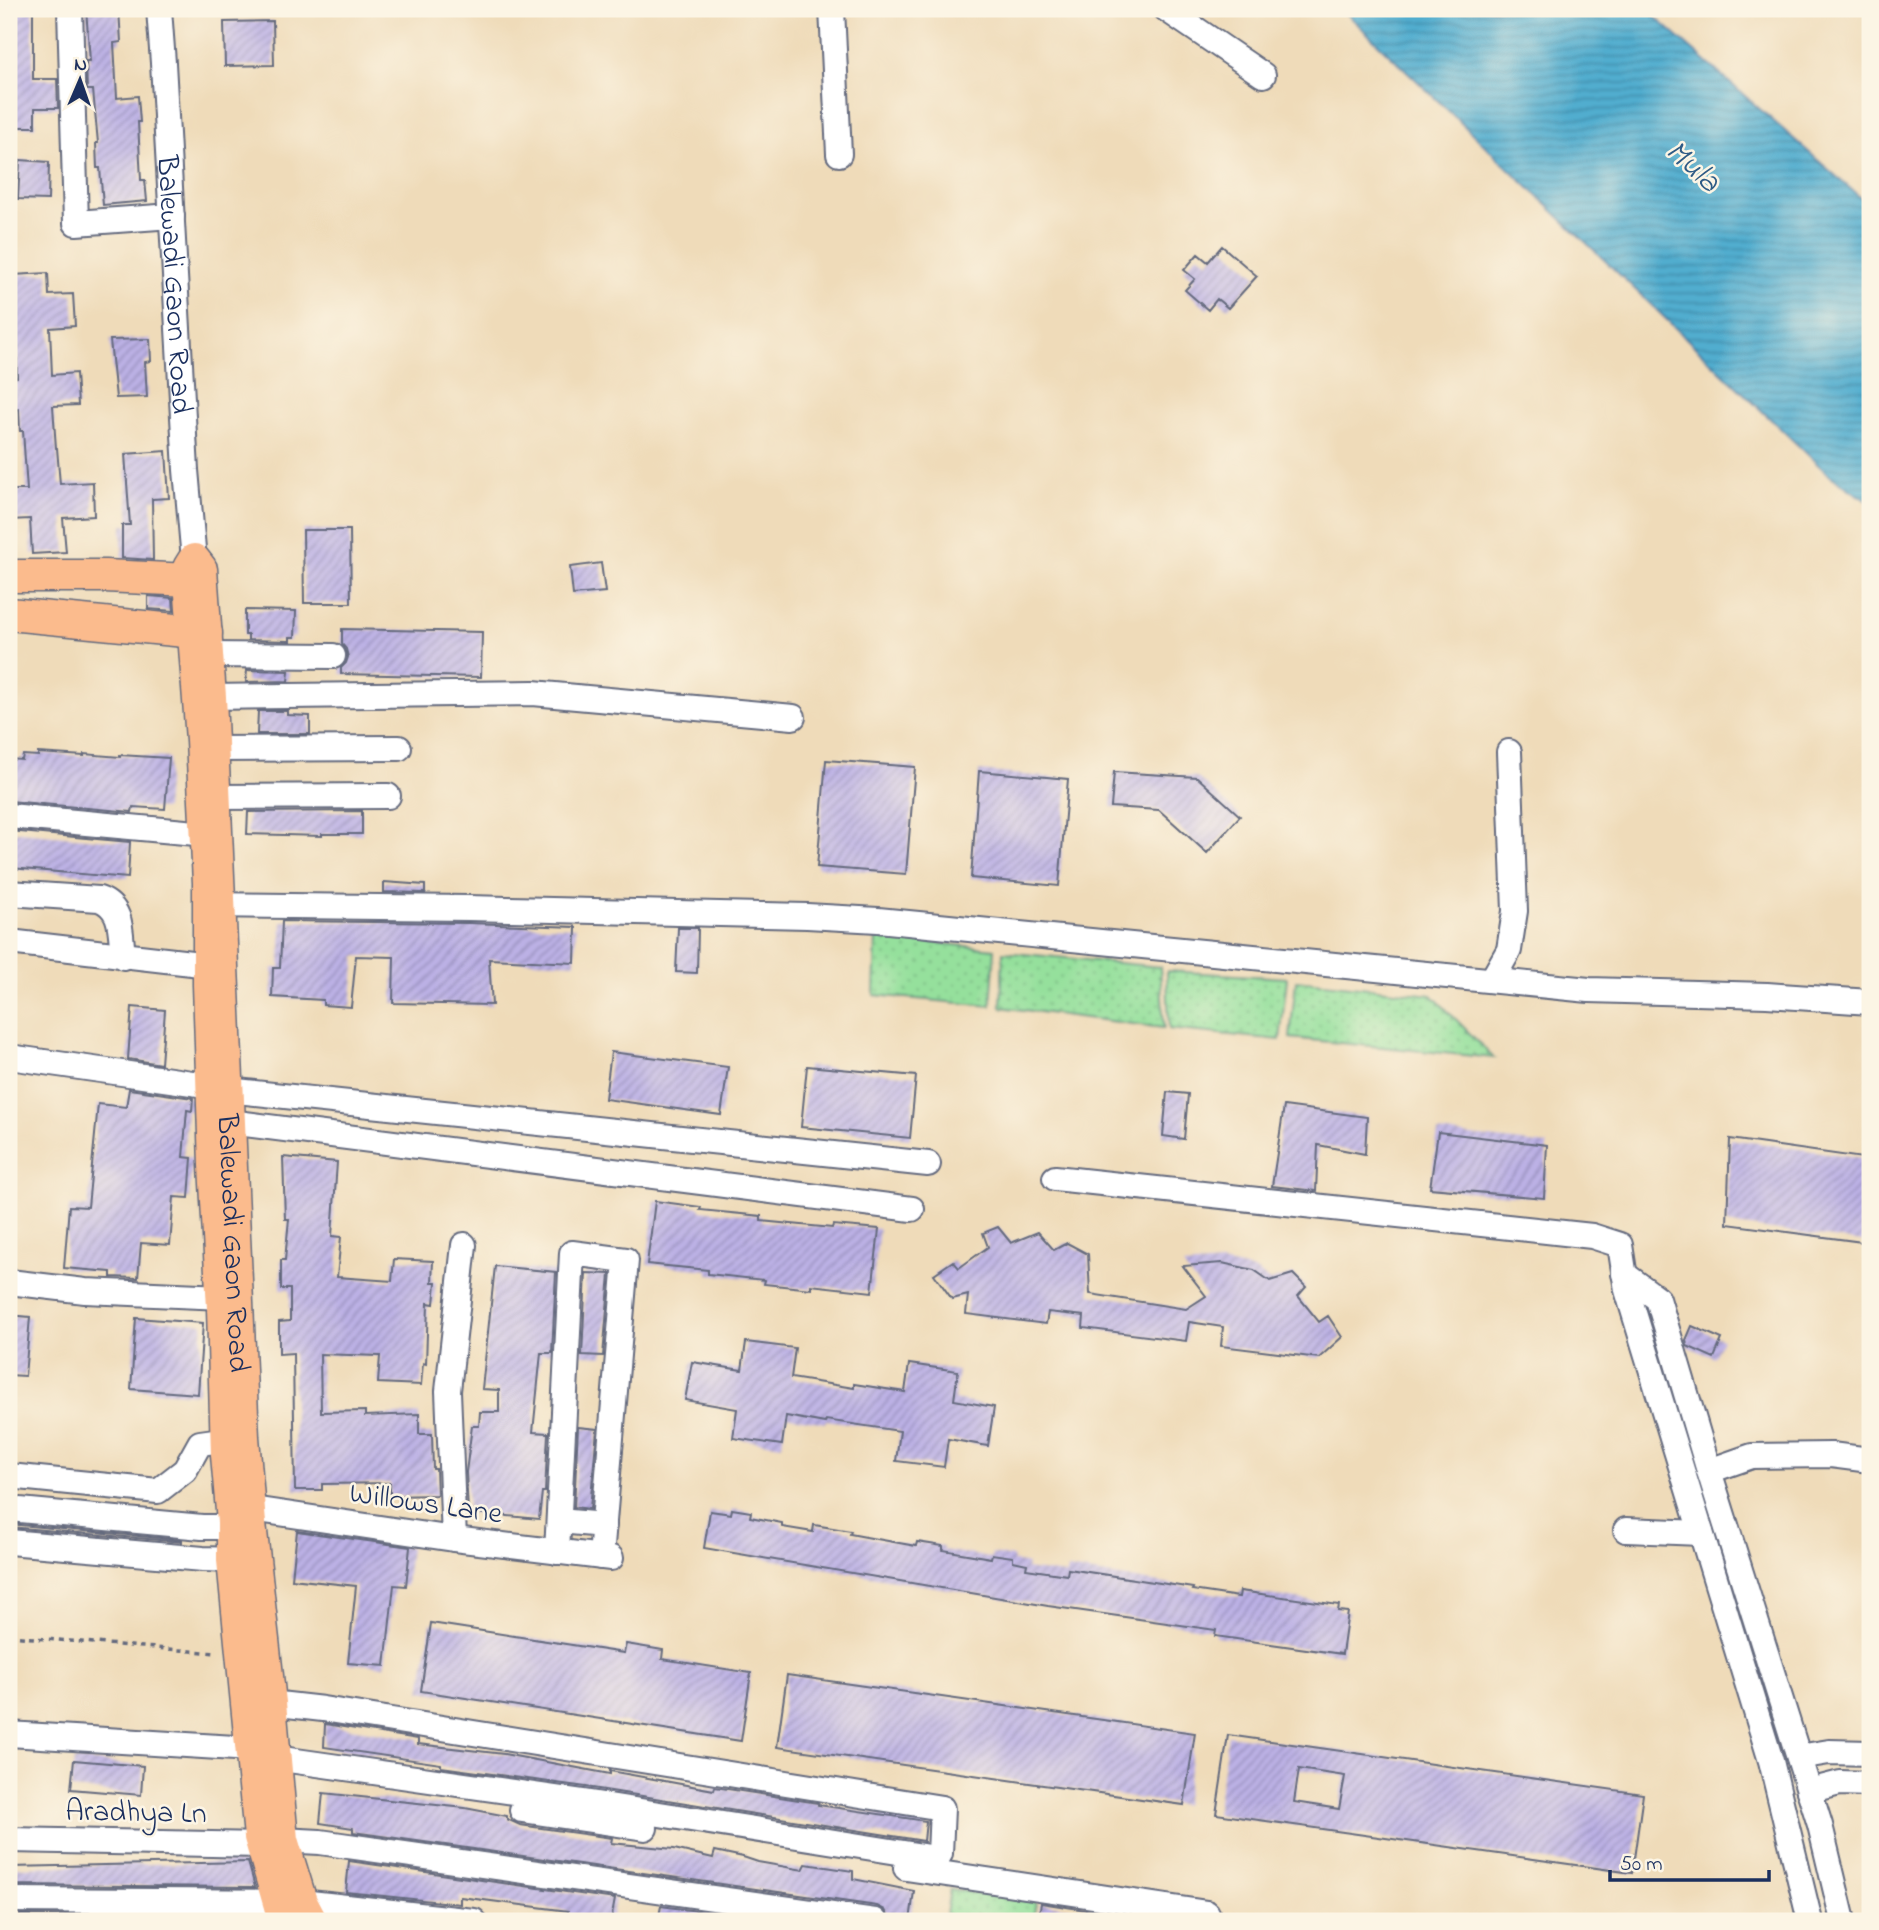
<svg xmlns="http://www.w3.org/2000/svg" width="1879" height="1930" font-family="'Indie Flower',sans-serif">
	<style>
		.grass { fill: url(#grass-dots); stroke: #58887d; stroke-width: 2 }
		.water { fill: url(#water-rules); stroke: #366e96; stroke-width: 2 }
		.building { fill: url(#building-hatch); fill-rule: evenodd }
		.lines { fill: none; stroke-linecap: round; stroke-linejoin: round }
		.minor-casing { stroke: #656b7e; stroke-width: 28 }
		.major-casing { stroke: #656b7e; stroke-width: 35 }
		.path { stroke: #656b7e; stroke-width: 3.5; stroke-dasharray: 5 5; stroke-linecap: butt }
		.minor { stroke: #fff; stroke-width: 24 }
		.major { stroke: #fbbb8d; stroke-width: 32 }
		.labels { text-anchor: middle; stroke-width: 5; stroke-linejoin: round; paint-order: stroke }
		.street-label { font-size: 30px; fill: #1b2f5e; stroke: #fcf5e5 }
		.water-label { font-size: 32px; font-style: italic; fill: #2e5b86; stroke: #fcf5e5 }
	</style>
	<defs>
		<pattern id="grass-dots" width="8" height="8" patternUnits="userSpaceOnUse" patternTransform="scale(1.75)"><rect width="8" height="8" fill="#95e09c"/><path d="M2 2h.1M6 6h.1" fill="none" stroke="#80c089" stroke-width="1.8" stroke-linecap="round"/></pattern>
		<pattern id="water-rules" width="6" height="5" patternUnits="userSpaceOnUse" patternTransform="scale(1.75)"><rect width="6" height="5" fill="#51adcf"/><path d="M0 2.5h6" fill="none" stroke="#428dab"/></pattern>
		<pattern id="building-hatch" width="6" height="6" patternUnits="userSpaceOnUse" patternTransform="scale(1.75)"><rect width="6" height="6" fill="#bcb1e5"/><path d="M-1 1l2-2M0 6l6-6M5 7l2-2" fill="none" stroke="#9890bd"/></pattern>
	</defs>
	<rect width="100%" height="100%" fill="#fcf5e5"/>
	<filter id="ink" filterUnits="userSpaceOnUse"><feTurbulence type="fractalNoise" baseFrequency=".0143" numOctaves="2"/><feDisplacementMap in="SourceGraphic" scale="14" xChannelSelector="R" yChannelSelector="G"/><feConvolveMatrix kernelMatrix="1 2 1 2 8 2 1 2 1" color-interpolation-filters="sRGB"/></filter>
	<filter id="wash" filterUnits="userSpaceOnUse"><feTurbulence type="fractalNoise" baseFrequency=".00686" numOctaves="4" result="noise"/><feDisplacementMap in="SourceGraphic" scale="28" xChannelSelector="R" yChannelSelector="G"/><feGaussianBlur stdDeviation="1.57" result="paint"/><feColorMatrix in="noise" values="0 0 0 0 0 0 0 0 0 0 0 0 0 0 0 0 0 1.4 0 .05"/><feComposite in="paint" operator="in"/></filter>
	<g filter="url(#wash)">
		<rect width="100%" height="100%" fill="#efdbb9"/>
		<path class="grass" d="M876,937L995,949L991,1006L874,995Z
			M1003,952L1160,967L1164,1028L1001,1007Z
			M1167,971L1287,978L1280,1040L1169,1029Z
			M1296,980L1432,995L1494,1058L1290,1038Z
			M950,1889L1036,1902L1033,1921H945Z"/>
		<path class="water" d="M1342,9H1646L1870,206V503L1828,474Z"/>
		<g id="blocks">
			<path class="building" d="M9,9H33V79H57L58,108H35V127H9Z
				M86,9H119L121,42L114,43L117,98L138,96L140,122H138L141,180H145L147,201L103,205L100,168H97L96,143H98L93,90H87L86,61H90Z
				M273,21L274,65L225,66L224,22Z
				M20,160L49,162L48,200L18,199Z
				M1222,246L1257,276L1228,308L1217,299L1208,310L1185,290L1195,279L1184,270L1198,254L1208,262Z
				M48,273L49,295L73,294L75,326L50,328L52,375L76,373L78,405L53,406L56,448H57L60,484L93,482L94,516L63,518L66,552L32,554L30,519L9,520V490H27L23,431H20L19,409L9,410V378L17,377L16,331H9V298H14L13,275Z
				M150,339L151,361L145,362L147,397L116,398L110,340Z
				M166,451L169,498L152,499L153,560L122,558V525H130L125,454Z
				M303,530H350L351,603H304Z
				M601,563L605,592L573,595L570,567Z
				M148,596L173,598L174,611L148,609Z
				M245,610L296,611L295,637H290V641L248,640V635H245Z
				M342,629L482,632L481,677L341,674V668L346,663L348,657L346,649L342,644Z
				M247,670L289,671L288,681L246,682Z
				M258,711H287V715L310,716V734H257Z
				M38,753L84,756V754L120,757V755L169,758L165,809L133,807L132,812L9,801V759L22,760L23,755L38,756Z
				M826,760L915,767L906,874L817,867Z
				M979,771L1068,779L1059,886L971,878Z
				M1114,772L1197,777L1240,816L1207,853L1159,810L1111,807Z
				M362,811V834H322V836L247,834L248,812Z
				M9,831L130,842L128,878L11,868L12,858H9Z
				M384,882L425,885V893L384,892Z
				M282,921L468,923L576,927L575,963L489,959L492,1005L393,1003L394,957L356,956L351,1007L323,1005V1000L272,997L273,968H280Z
				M678,928H698L697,973L676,972Z
				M132,1007L165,1010L161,1064L128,1059Z
				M611,1052L728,1067L721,1115L605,1099Z
				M807,1066L916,1076L910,1138L801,1127Z
				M129,1089L193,1098L192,1111L187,1110L183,1157L192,1158L189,1198L174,1197L170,1245L141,1243L138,1278L111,1277V1272L64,1268L69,1206L88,1207L98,1104L126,1107Z
				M1167,1092L1188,1094L1184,1139L1163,1136Z
				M1284,1106L1367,1117L1365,1154L1318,1145L1316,1191L1272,1186Z
				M1438,1132L1547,1145L1544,1198L1430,1188Z
				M1730,1139L1870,1159V1243L1727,1224Z
				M283,1157L337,1162L332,1236L341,1237L337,1277L392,1281L394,1259L433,1261L432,1282H436L434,1304L428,1303L426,1364L423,1363L421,1385L378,1383L380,1356L320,1354L321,1412L365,1411V1416L419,1414V1434H432L433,1469H436L437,1495L390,1496V1483L322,1484V1490H295L293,1353L279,1354V1322L290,1321V1289H281V1260H285L289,1219H285Z
				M655,1201L701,1207L700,1210L761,1216V1221L832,1228L833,1225L879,1229L872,1292L811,1285V1289L764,1284L765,1280L708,1274V1270L647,1264Z
				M998,1227L1011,1243L1038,1232L1054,1250L1067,1243L1088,1254L1090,1294L1186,1309L1206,1296L1183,1266L1222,1263L1254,1270L1270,1281L1293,1274L1306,1287L1298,1296L1319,1322L1328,1316L1342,1337L1319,1358L1221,1346L1223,1327L1189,1322L1186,1341L1083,1328L1084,1316L1048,1312L1046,1324L966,1314L968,1295L952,1299L934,1274L953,1261L959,1268L988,1247L983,1233Z
				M495,1266L556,1272L552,1353H541L533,1432L548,1433L545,1492H542L539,1519L468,1512L466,1472L472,1426H479L480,1412H499V1390L482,1389Z
				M586,1273L610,1274L603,1356L582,1355Z
				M9,1315L30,1317L25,1376L9,1375Z
				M136,1318L203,1323L198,1394L131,1389Z
				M1692,1326L1722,1339L1714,1358L1687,1346L1686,1340Z
				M746,1342L795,1348L791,1378L854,1388V1384L905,1392L909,1364L958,1371L954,1400L994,1407L988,1446L948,1439L944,1467L896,1461L900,1431L826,1420L825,1423L786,1416L782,1445L733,1438L737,1409L685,1400L692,1362L742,1370Z
				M578,1427L597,1429L590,1509L574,1507Z
				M732,1509L751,1512L750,1517L782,1523V1527L813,1532L814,1525L851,1531L850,1534L866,1537L916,1546L917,1542L943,1546V1550L991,1558L992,1554L1013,1557V1561L1027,1564L1026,1569L1067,1575L1068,1569L1193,1588L1192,1590L1239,1597L1240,1591L1339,1605L1338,1611L1348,1612L1342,1654L1215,1636L1216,1630L1048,1606L704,1548L710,1511L731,1514Z
				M9,1524L182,1540V1542L9,1527Z
				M297,1531L410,1547L406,1586L394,1585L385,1666L348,1663L356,1586L292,1579Z
				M431,1623L624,1653L626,1644L663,1650L662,1659L751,1673L741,1741L421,1691Z
				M787,1675L1195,1733L1184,1805L777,1747Z
				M325,1724L418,1739V1744L504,1754L610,1774V1771L714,1790L715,1787L818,1803V1805L926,1821L924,1841L586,1787L441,1767V1764L324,1747Z
				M1228,1735L1643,1794L1632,1873L1216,1814ZM1299,1769L1345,1776L1339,1809L1294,1802Z
				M74,1760L143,1766L141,1795L71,1789Z
				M323,1793L465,1808L507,1816V1819L520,1825L612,1838L611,1843L674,1849L713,1858L715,1851L743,1857L758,1862L803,1870L806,1864L853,1871V1879L914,1891L910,1921L889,1918L885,1910L877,1906L353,1832V1828L320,1823Z
				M349,1861L615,1899L611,1921H603L568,1914V1911L460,1897V1904L346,1892Z
				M248,1862L255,1887L10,1885V1867Z
				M1041,1903L1092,1911L1090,1921H1038Z
				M661,1906L771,1921H658Z
				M20,1915L239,1916V1921H20Z"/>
		</g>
	</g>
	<g filter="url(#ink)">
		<use href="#blocks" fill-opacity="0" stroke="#656b7e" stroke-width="2"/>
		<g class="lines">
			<g class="minor-casing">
				<g id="minor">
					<path d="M70,9L76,223L172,216"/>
					<path id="s1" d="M159,9L163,63L186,470L194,560"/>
					<path d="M832,9L839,154"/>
					<path d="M1166,9L1263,75"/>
					<path d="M207,655L333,656"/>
					<path d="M210,697L533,693L793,717"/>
					<path d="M212,749L399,748"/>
					<path d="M214,797L388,796"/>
					<path d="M9,816L207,834"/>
					<path d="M9,893L99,899C124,908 120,934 123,957"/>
					<path d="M209,905L468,908L807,916L878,920L1589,990L1767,995L1870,1002"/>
					<path d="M9,942L209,965"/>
					<path d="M1492,980L1509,950L1515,911L1509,752"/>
					<path d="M9,1057L213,1086L227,1090L928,1164"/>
					<path d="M214,1122H229L912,1209"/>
					<path d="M1055,1178L1592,1236L1620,1245L1627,1290L1771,1761L1810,1921"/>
					<path d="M1624,1274L1658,1299L1709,1471L1820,1825L1843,1921"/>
					<path d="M9,1282L85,1291L223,1297L238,1296"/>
					<path d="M1709,1471L1752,1456L1831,1455L1870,1460"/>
					<path d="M9,1476L158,1491L185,1470L200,1443L243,1437"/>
					<path d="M232,1506L454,1539L611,1558"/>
					<path d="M9,1509L202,1527H233"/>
					<path d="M559,1521L604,1525"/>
					<path d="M1626,1530L1701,1533"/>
					<path d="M454,1539L448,1391L464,1245"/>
					<path d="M9,1542L203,1559L233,1560"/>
					<path d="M557,1552L572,1253L626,1260L601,1557"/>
					<path d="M270,1703L323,1709L942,1808L940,1854L929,1857L584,1802L275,1758"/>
					<path d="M9,1734L251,1749"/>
					<path d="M1799,1757L1829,1752L1870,1753"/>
					<path d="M1809,1791L1840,1783L1870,1784"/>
					<path d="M522,1810L645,1828"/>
					<path d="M9,1840L262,1845"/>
					<path d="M282,1840L320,1842L875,1921"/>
					<path d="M906,1868L1207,1913"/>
					<path d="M9,1900L301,1902L474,1921"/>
				</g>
			</g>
			<g class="major-casing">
				<g id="major">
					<path d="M9,576H105L190,580L201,578"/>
					<path d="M9,614L206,633"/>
					<path id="s2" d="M287,1921L282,1913L260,1837L233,1560V1522L227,1455L223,1308L215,1165L209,985V883L202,740L189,568L194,560L201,569L210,697L243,1437L250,1523L270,1703L282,1840L301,1902L311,1921"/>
				</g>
			</g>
			<path class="path" d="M9,1636L216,1653"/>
			<use href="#minor" class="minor"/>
			<use href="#major" class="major"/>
		</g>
	</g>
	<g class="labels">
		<g class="street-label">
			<text dy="10" stroke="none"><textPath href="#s1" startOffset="276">Balewadi Gaon Road</textPath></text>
			<text dy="10" stroke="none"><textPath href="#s2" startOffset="2056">Balewadi Gaon Road</textPath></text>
			<text transform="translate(426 1502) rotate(8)" y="10">Willows Lane</text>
			<text transform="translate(136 1811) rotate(1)" y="10">Aradhya Ln</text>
		</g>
		<g class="water-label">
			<text transform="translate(1694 165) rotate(42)" y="11">Mula</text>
		</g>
	</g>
	<rect width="1879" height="1930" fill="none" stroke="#fcf5e5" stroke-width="35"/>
	<g transform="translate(80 80) rotate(2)" stroke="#fcf5e5" stroke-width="5" paint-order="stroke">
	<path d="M0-5L12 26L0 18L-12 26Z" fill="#1b2f5e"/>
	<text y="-10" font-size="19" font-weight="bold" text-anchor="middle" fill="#1b2f5e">N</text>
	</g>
	<path d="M1610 1870v10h159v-10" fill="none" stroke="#1b2f5e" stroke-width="3.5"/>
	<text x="1620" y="1870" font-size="21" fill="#1b2f5e" stroke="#fcf5e5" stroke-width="5" paint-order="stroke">50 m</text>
</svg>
